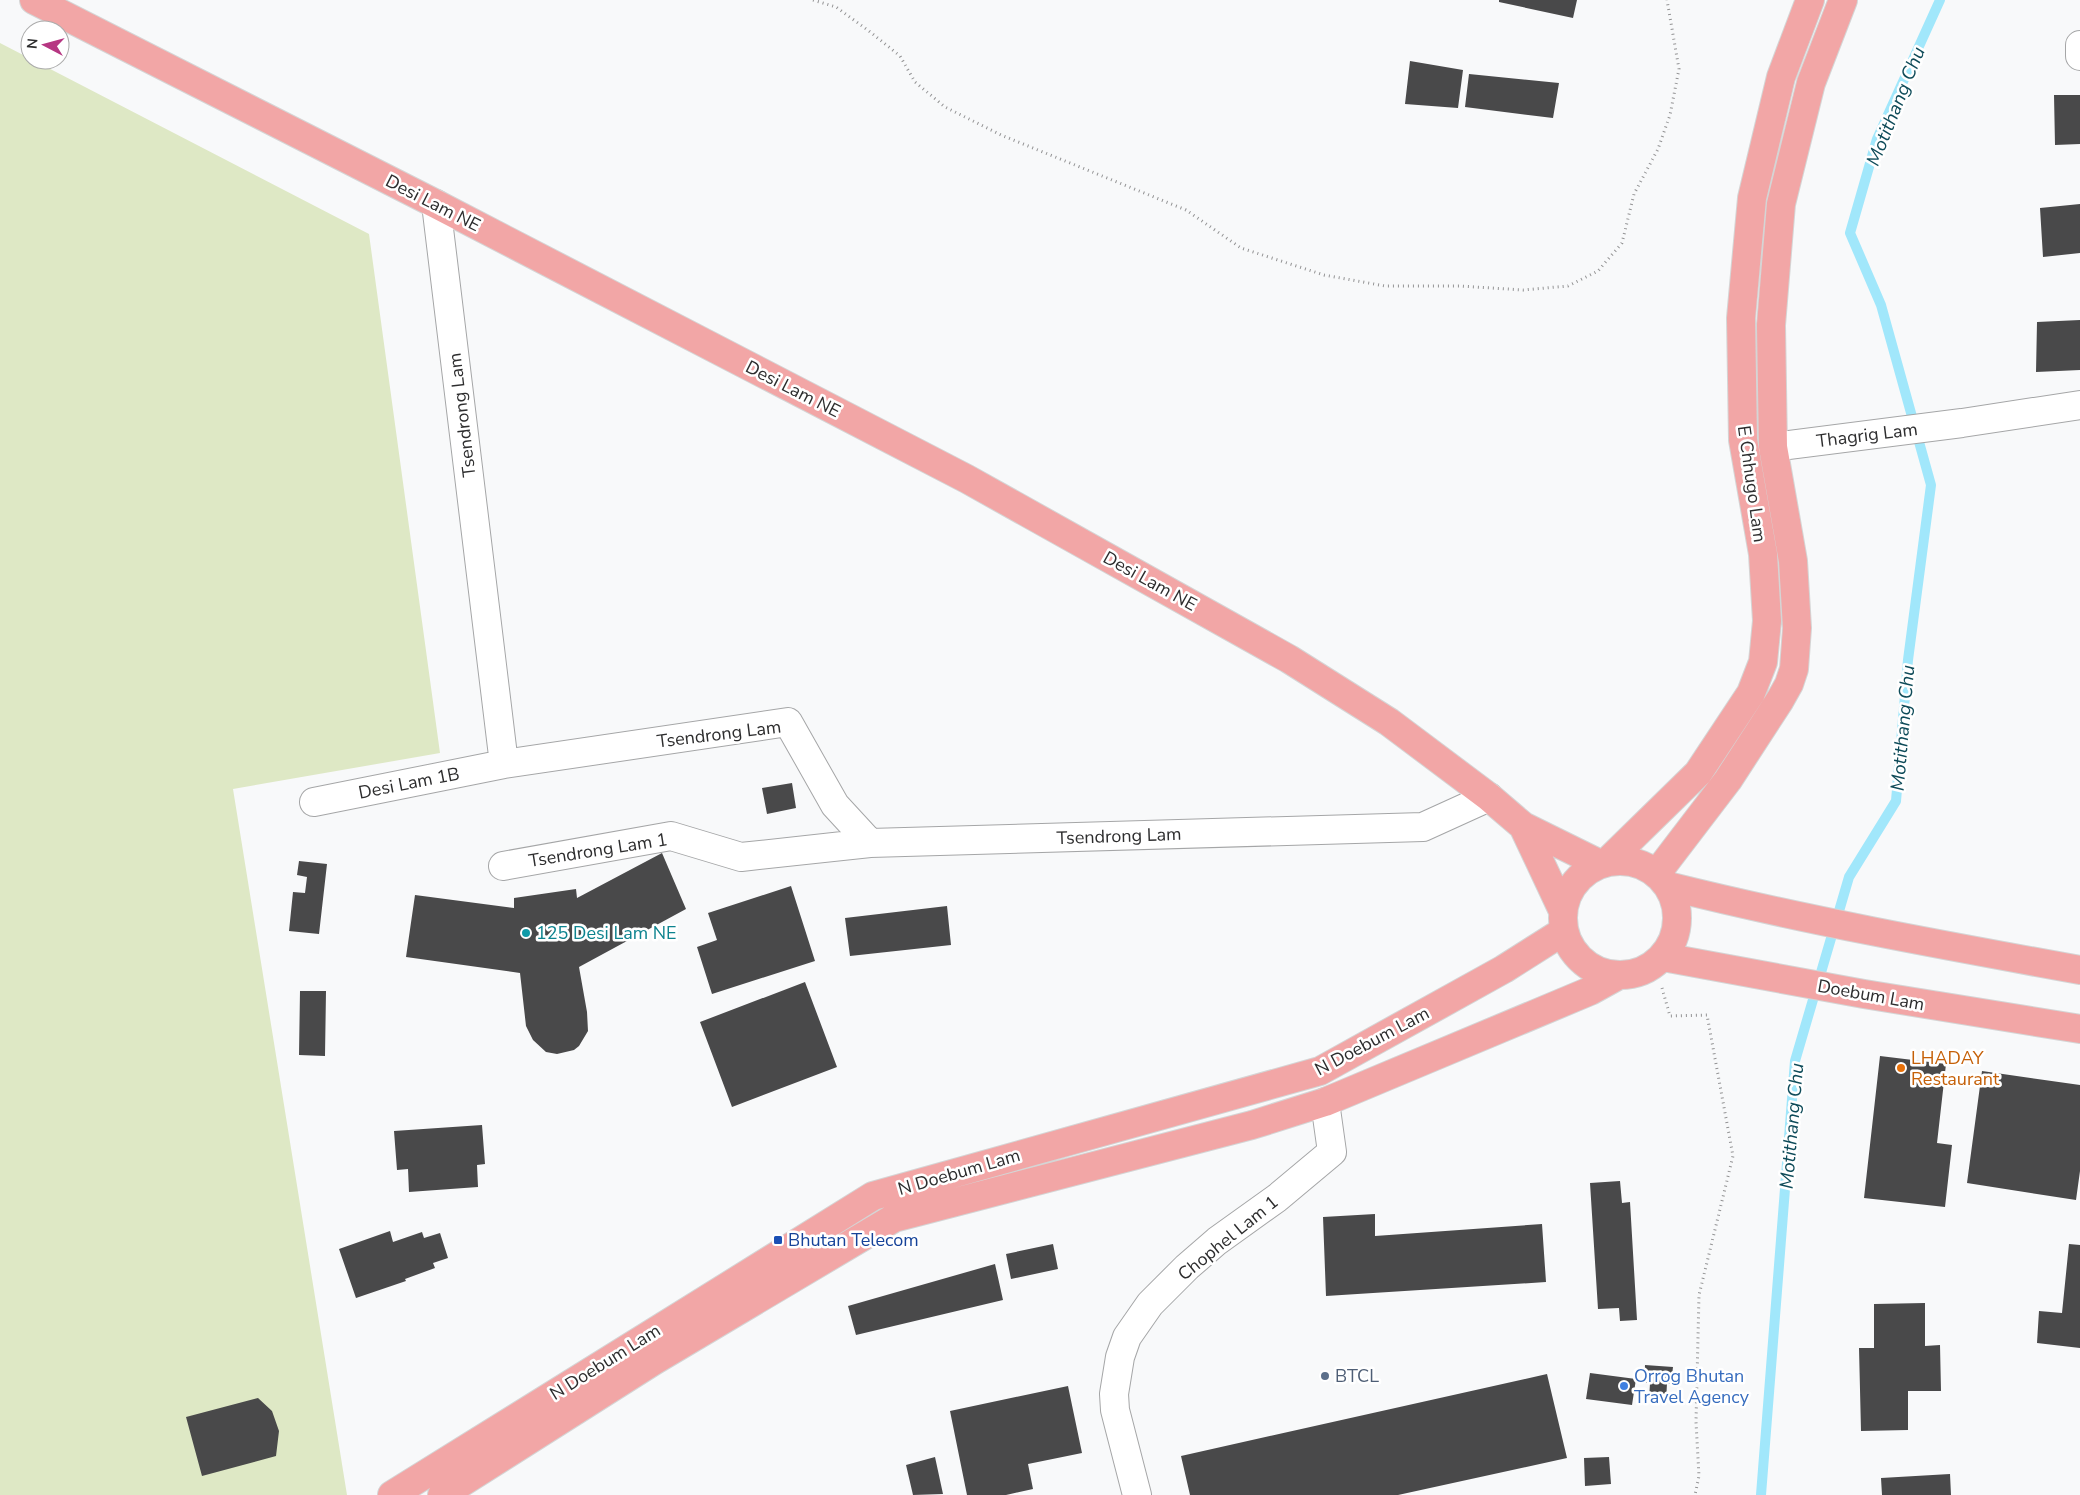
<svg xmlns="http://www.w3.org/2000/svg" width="2080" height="1495" font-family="'Nunito Sans',sans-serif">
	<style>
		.green { fill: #dee8c5 }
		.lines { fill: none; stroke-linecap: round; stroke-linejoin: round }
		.stream { stroke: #a1e7fb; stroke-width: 10 }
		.building { fill: #49494a }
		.minor-casing { stroke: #a5a6a7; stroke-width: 30 }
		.major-casing { stroke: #d5d5d5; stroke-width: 30 }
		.path { stroke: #939394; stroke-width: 3; stroke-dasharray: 1 4; stroke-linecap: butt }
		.minor { stroke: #fff; stroke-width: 28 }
		.major { stroke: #f2a6a6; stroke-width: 28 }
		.culture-dot { fill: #0f9aa8; stroke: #fff; stroke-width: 2 }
		.food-dot { fill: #e8710a; stroke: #fff; stroke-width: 2 }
		.transit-dot { fill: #1a4fb4; stroke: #fff; stroke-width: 2 }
		.service-dot { fill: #5c6f8a; stroke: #fff; stroke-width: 2 }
		.shop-dot { fill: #3f7fe0; stroke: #fff; stroke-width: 2 }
		.labels { text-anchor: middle; stroke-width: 5; stroke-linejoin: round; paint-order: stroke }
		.street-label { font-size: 18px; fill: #2d2d2e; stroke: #fff }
		.culture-label { font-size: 18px; fill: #0d838f; stroke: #fff; text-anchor: start }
		.food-label { font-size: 18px; fill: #c56008; stroke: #fff; text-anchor: start }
		.transit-label { font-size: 18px; fill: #164399; stroke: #fff; text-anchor: start }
		.service-label { font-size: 18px; fill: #4e5e75; stroke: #fff; text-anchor: start }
		.shop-label { font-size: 18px; fill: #366cbe; stroke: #fff; text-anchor: start }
		.water-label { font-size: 19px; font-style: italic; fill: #0e4b59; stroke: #fff }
	</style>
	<rect width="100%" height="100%" fill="#f8f9fa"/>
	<path class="green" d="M0,43L369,234L440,753L233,789L347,1495H0Z"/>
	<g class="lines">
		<path class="stream" d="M1761,1495L1795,1061L1849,877L1896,801L1908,660L1931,485L1881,305L1850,233L1877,139L1940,0"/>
	</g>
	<path class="building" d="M1499,0H1577L1573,18L1499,2Z
		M1410,61L1463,70L1458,108L1405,104Z
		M1469,74L1559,83L1553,118L1465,107Z
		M2054,95H2080V144L2055,145Z
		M2080,204V253L2043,257L2040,208Z
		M2080,320V370L2036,372L2037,322Z
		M792,783L796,808L767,814L762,788Z
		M662,853L686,909L579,967L587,1012L588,1031L579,1046L574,1050L557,1054L546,1052L533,1040L526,1026L520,973L406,957L415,895L514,908V898L576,889L577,898Z
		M299,861L327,864L319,934L289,931L293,892L305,893L307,877L297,875Z
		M791,886L815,961L712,994L697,947L717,940L708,913Z
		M947,906L951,945L850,956L845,918Z
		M805,982L837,1067L732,1107L700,1022Z
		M300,991H326L325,1056L299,1055Z
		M1880,1056L1946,1064L1937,1143L1952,1145L1945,1207L1864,1198Z
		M1982,1071L2080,1085V1171L2076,1200L1967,1183Z
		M482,1125L485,1164L477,1165L478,1187L409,1192L408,1169L397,1170L394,1131Z
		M1620,1181L1622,1203L1630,1202L1637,1320L1620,1321L1619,1308L1598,1309L1590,1183Z
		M1375,1214V1236L1542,1224L1546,1282L1326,1296L1323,1217Z
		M390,1231L393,1242L422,1232L424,1238L440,1233L448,1258L433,1263L435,1268L405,1279L406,1281L356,1298L339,1249Z
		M1053,1244L1058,1269L1011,1279L1006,1254Z
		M2069,1244L2080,1245V1348L2037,1343L2039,1311L2062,1313Z
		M995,1264L1003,1300L856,1335L848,1306Z
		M1925,1303V1346L1940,1345L1941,1391H1908V1430L1861,1431L1859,1348H1874V1304Z
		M1645,1365L1673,1367L1671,1384L1667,1383L1666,1402L1649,1400L1650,1383H1644Z
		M1590,1373L1636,1379L1632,1405L1586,1399Z
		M1547,1374L1567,1458L1398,1495H1190L1181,1456Z
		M1068,1386L1082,1453L1028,1464L1033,1489L1006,1495H967L950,1411Z
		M258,1398L272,1411L279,1431L276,1456L202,1476L186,1417Z
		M935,1457L943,1494L913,1495L906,1465Z
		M1609,1457L1611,1484L1585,1486L1584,1458Z
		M1950,1474L1951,1495H1882L1881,1478Z"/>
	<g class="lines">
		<g class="minor-casing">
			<path id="minor" d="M2080,45V56
				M436,204L504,764L788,722L835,805L870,843L1423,827L1489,797
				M1773,447L1962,423L2080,405
				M314,802L504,764
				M503,866L671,836L741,857L870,843
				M1137,1495L1115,1410L1114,1394L1120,1357L1127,1337L1150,1304L1187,1267L1217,1241L1277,1198L1332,1152L1325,1102"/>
		</g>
		<g class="major-casing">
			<path id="major" d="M34,0L436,204L967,479L1289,659L1389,722L1489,797L1523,826L1600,864
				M1523,826L1563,911
				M1563 918a57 57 0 1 1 114 0a57 57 0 1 1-114 0Z
				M1608,861L1698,773L1751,693L1763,662L1767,621L1763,554L1743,440L1741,318L1752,198L1781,77L1810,0
				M1657,873L1728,780L1780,700L1789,684L1794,669L1797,628L1793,561L1773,447L1771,325L1781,204L1811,83L1843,0
				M1668,886C1804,920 1942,945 2080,970
				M1663,957L1864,994L2080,1029
				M392,1495L873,1196L1320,1071L1504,969L1564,931
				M442,1495L655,1360L894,1218L1252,1125L1325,1102L1590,991L1619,975"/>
		</g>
		<path class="path" d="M813,0L836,7L869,31L900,56L915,82L945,107L1001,135L1186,210L1241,248L1324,275L1385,286H1460L1523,290L1568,286L1598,271L1622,243L1634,194L1658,149L1670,115L1679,69L1667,0
			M1662,988L1670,1016L1707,1015L1733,1156L1699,1295L1696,1422L1699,1476L1695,1495"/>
		<use href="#minor" class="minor"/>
		<use href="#major" class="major"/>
	</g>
	<circle class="culture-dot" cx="526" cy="933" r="5"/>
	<circle class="food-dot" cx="1901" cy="1068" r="5"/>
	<rect class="transit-dot" x="773" y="1235" width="10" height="10" rx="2.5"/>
	<circle class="service-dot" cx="1325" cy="1376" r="5"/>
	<circle class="shop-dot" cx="1624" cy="1386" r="5"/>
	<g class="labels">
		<g class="street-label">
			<text transform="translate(433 203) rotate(27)" y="6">Desi Lam NE</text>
			<text transform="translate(793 389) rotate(27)" y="6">Desi Lam NE</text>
			<text transform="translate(462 415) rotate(-97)" y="6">Tsendrong Lam</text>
			<text transform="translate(1867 435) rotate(-7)" y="6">Thagrig Lam</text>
			<text transform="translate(1752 484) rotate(82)" y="6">E Chhugo Lam</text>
			<text transform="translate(1150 581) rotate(29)" y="6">Desi Lam NE</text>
			<text transform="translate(719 734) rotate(-7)" y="6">Tsendrong Lam</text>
			<text transform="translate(409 783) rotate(-11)" y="6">Desi Lam 1B</text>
			<text transform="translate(1119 836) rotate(-2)" y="6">Tsendrong Lam</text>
			<text transform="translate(598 850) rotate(-9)" y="6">Tsendrong Lam 1</text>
			<text transform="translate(1871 995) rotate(10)" y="6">Doebum Lam</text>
			<text transform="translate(1372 1041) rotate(-28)" y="6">N Doebum Lam</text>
			<text transform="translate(959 1172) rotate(-16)" y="6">N Doebum Lam</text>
			<text transform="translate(1228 1238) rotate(-39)" y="6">Chophel Lam 1</text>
			<text transform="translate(605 1362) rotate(-32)" y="6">N Doebum Lam</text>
		</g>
		<g class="culture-label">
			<text x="536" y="939">125 Desi Lam NE</text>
		</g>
		<g class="food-label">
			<text x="1911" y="1064">LHADAY<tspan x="1911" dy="21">Restaurant</tspan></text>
		</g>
		<g class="transit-label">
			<text x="788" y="1246">Bhutan Telecom</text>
		</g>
		<g class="service-label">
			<text x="1335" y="1382">BTCL</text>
		</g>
		<g class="shop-label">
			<text x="1634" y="1382">Orrog Bhutan<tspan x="1634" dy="21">Travel Agency</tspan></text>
		</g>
		<g class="water-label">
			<text transform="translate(1895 106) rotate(-68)" y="7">Motithang Chu</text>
			<text transform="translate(1902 728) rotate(-85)" y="7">Motithang Chu</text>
			<text transform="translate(1791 1126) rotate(-85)" y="7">Motithang Chu</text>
		</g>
	</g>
	<g transform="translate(45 45) rotate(276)"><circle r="24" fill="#ffffff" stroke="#ababab"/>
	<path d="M0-4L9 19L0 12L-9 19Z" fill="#b63682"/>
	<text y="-8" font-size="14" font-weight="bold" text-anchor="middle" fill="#2d2d2e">N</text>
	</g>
</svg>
